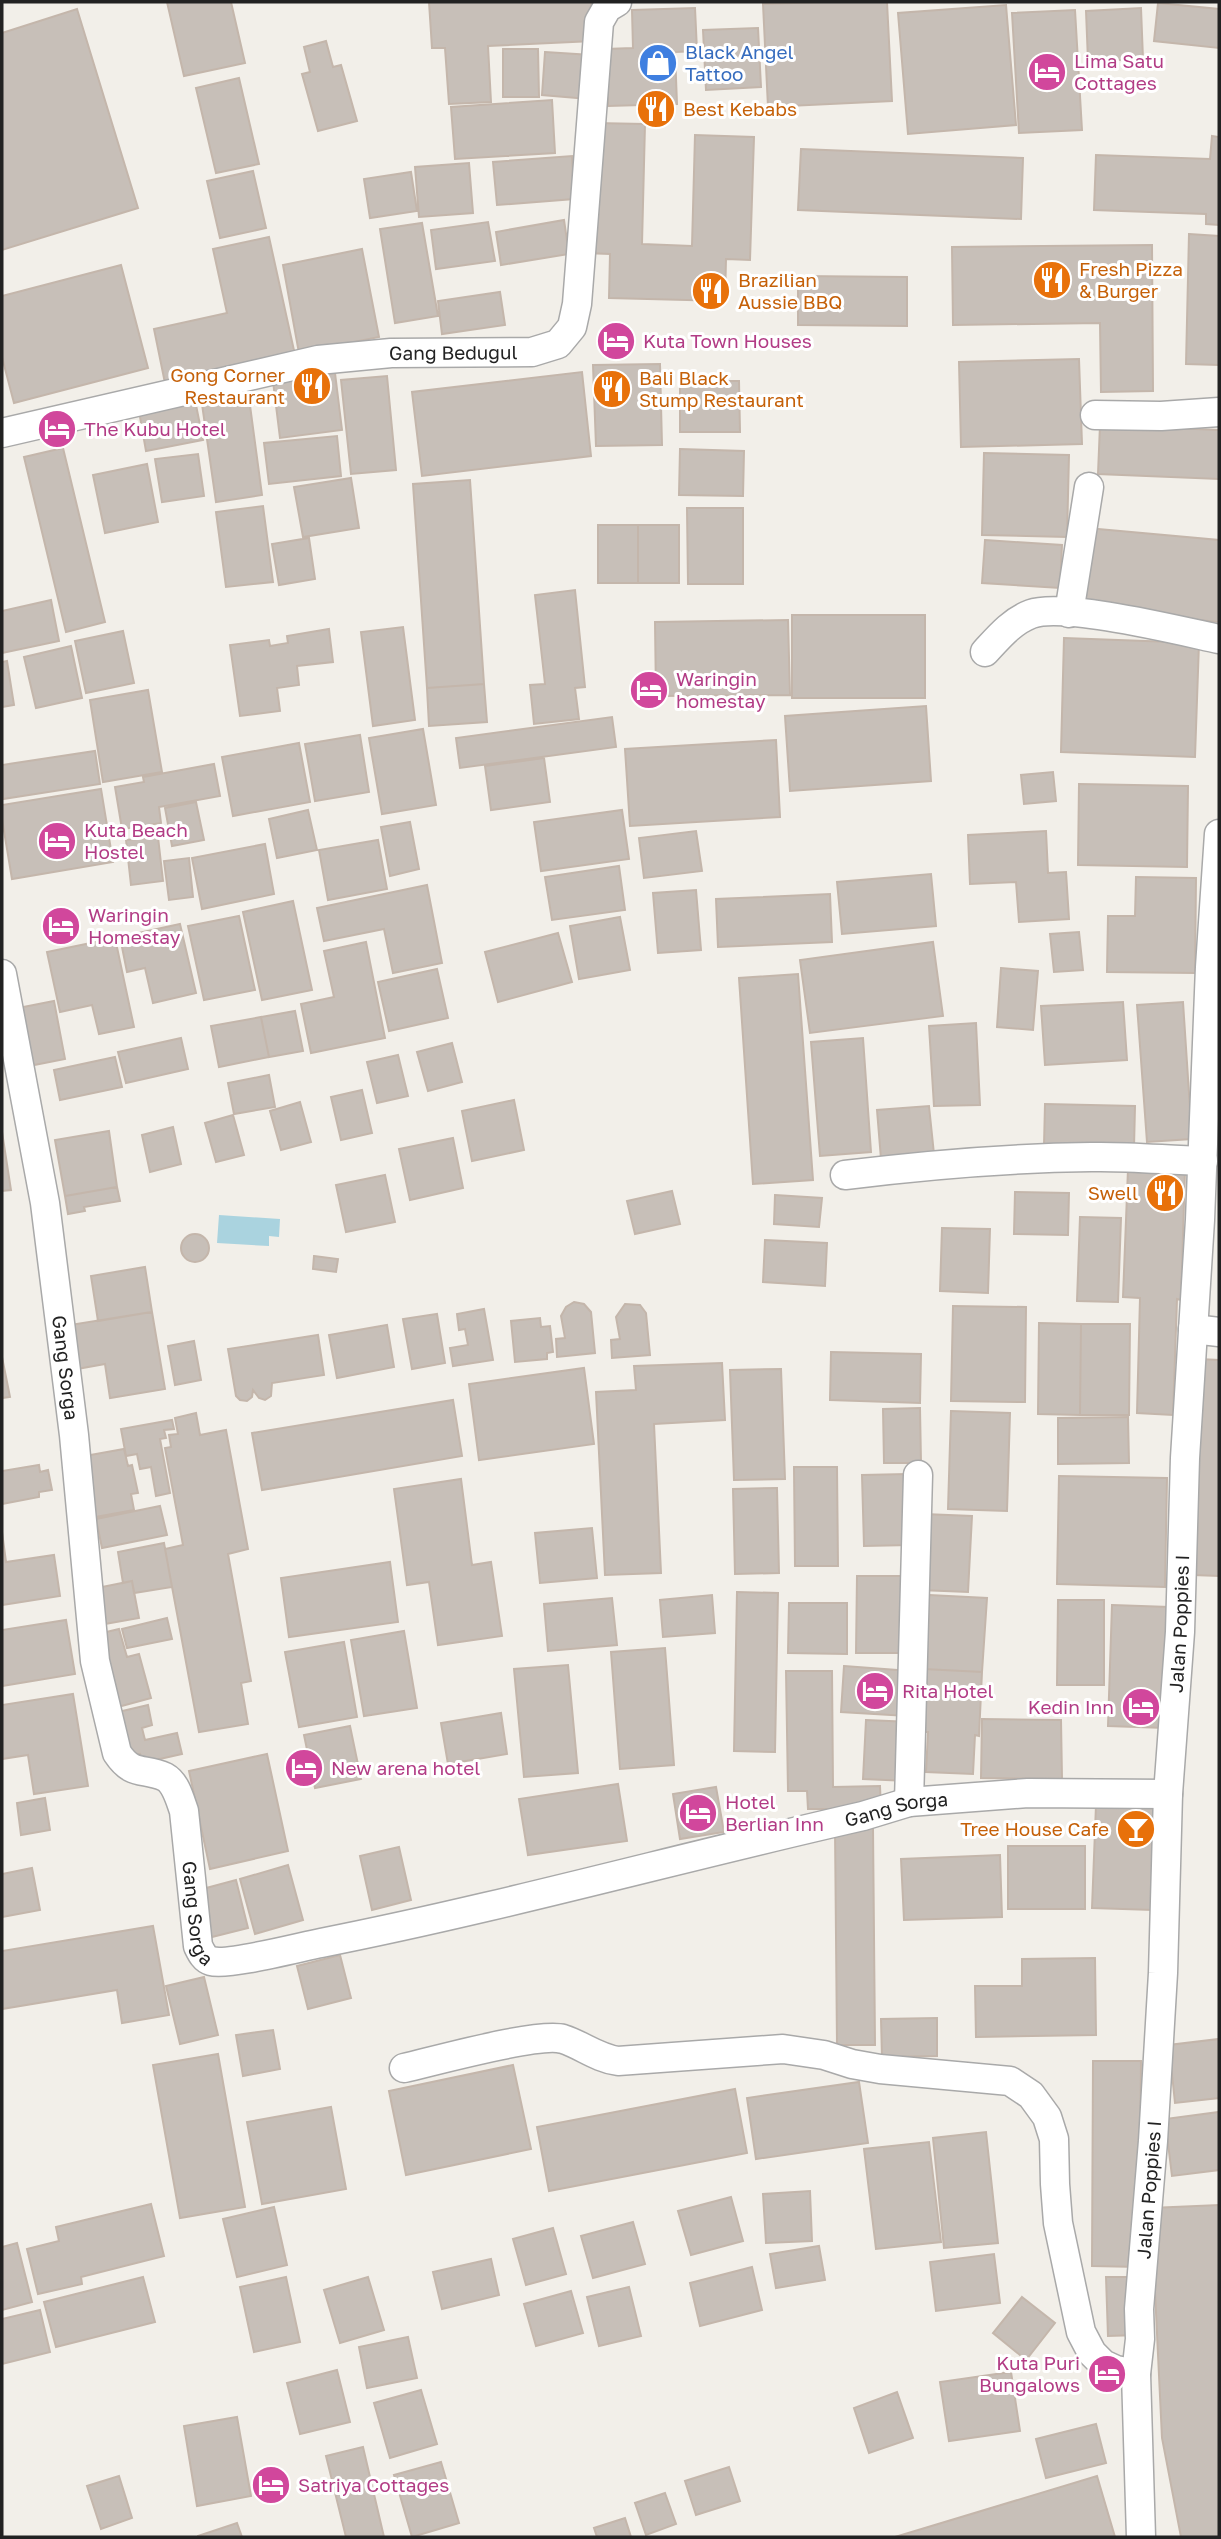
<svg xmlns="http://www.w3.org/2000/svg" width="1221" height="2539" font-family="'Golos Text',sans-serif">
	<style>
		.water { fill: #aad3df }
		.building { fill: #c7bfb8; stroke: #c4b6ab; stroke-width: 2 }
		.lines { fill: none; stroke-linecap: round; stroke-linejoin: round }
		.street-casing { stroke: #a9a9a9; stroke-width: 31 }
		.street { stroke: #fff; stroke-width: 28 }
		.labels { text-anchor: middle; stroke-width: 6; stroke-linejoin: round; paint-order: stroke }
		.shop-label { font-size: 19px; fill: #366cbe; stroke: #fff; text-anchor: start }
		.hotel-label { font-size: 19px; fill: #b23c85; stroke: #fff; text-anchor: start }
		.food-label { font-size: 19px; fill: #c56008; stroke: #fff; text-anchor: start }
		.street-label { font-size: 19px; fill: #222; stroke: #fff }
	</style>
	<rect width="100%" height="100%" fill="#f2efe9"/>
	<path class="water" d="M219,1215L280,1219L279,1237L269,1236V1246L217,1243Z"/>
	<path class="building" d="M167,2H231L245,63L184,76Z
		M429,2H591L593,41L488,46L491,102L449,104L445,48H432Z
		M824,2H887L892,101L768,107L763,4Z
		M1158,3L1219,9V48L1154,41Z
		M1006,5L1016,125L908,134L898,13Z
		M695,8L697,51L675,52L677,104L608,106L606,49L633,48L632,10Z
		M1141,8L1143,59L1088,61L1086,11Z
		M77,9L138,208L2,250V33Z
		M1075,10L1082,130L1019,133L1012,13Z
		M758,28L761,87L706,90L703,30Z
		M326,41L333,67L341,65L357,121L318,131L302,74L310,72L304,47Z
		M503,49H538L539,97H503Z
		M545,52L591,55L588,99L542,95Z
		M239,78L259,164L216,173L196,88Z
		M552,100L555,153L455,159L451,107Z
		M594,123L645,124L642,244L692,246L695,135L754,137L750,260L726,259L725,301L609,298L610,254L585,253Z
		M1212,136L1219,137V225L1206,224V214L1094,210L1096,155L1210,159Z
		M801,149L1023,158L1021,219L798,210Z
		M572,156L574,199L497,205L493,162Z
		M469,163L473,213L419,217L415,167Z
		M253,171L266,228L220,238L207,181Z
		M411,172L417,211L370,218L364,179Z
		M564,220L569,254L501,265L496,232Z
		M488,222L495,261L436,269L431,230Z
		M422,223L438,316L395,323L380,229Z
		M1189,234L1219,236V365L1186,364Z
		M269,237L295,355L165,383L154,329L227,313L213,249Z
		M1152,245L1153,391L1101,392L1100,323L953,325L952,247Z
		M362,249L379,337L299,353L283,265Z
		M121,265L148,368L14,403L2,357V296Z
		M798,276L907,277V326L798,325Z
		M500,292L505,325L442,334L438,301Z
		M1079,359L1082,444L961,447L959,362Z
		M660,364L662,445L596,446L593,365Z
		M582,372L591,456L422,476L412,392Z
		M335,373L342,430L280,438L273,381Z
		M387,376L396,470L351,474L341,380Z
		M680,381H739L740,432H680Z
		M249,398L262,495L216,502L202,404Z
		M195,400L203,440L146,451L139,411Z
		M1100,425L1219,430V479L1098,474Z
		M337,436L341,476L269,484L264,443Z
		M63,448L105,622L66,632L24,457Z
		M680,449L744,451L743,496L679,495Z
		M984,453L1069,455L1067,537L982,535Z
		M198,454L204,496L162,502L155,459Z
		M147,464L158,522L105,533L93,475Z
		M351,478L359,528L303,537L294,487Z
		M470,480L484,684L427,688L413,484Z
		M263,506L273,582L226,587L216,512Z
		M687,508H743V584H688Z
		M598,525H638V583H598Z
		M638,525H679V583H638Z
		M1087,528L1219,540V622L1080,609Z
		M309,538L315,579L279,585L272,544Z
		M985,540L1062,545L1060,588L982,583Z
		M575,590L585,687L575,688L579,719L534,724L530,685L545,684L535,595Z
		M51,600L59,641L2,653V611Z
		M792,615H925V698H792Z
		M788,620L790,695L656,696L655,622Z
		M403,627L415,720L373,726L361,632Z
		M329,629L333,662L297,666L299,685L277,688L280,711L240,716L230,645L269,640L270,646L288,643L287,636Z
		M123,631L134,683L86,693L75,641Z
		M1064,638L1199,643L1195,757L1061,752Z
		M71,646L82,698L36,708L24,657Z
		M7,661L14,705L2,707V662Z
		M484,684L487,722L429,726L427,688Z
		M148,690L162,772L103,782L90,700Z
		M926,706L931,781L790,791L785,716Z
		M612,717L616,747L460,768L456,738Z
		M423,729L436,805L382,814L369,738Z
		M360,735L369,792L315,801L305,744Z
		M776,740L780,817L630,826L625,749Z
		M299,743L310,802L233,816L222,757Z
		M95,751L100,784L3,799L2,765Z
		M544,758L550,802L491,810L485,766Z
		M214,764L220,796L159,807L161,823L122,829L115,787L144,782L143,777Z
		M1053,772L1056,801L1024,804L1021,775Z
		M1079,784L1188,786L1187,867L1078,865Z
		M101,789L113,862L12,879L2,819V805Z
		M196,802L204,840L172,846L165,808Z
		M308,810L317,850L277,858L269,819Z
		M622,810L629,859L541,871L534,822Z
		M410,822L419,869L390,876L381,827Z
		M696,831L702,871L644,878L639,838Z
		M1046,831L1048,873L1066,872L1069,919L1019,922L1016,882L970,884L968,835Z
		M158,837L163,881L131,885L126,840Z
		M378,840L387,889L328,900L319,850Z
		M265,844L274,894L202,909L192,858Z
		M189,858L193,897L169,900L164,861Z
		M619,866L625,910L552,920L545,877Z
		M931,874L936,926L842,934L837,882Z
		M1136,877L1196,878L1195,973L1107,972L1108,916H1135Z
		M427,885L442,963L393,973L384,929L324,941L317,908Z
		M696,890L701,950L658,953L653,893Z
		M830,894L832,942L718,947L716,899Z
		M293,901L312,990L262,1000L243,912Z
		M239,916L255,990L204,1000L188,926Z
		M620,917L630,970L579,979L570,926Z
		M180,924L196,993L153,1003L145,968L127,972L120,937Z
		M1079,932L1083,970L1054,972L1050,934Z
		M558,933L572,982L498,1002L485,952Z
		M115,938L134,1027L99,1034L92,1005L60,1012L47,952Z
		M366,942L385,1038L311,1053L301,1004L334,997L324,951Z
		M933,942L943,1016L810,1033L800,960Z
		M1001,968L1038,971L1033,1030L997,1027Z
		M437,969L448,1018L389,1031L378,982Z
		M798,974L813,1180L753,1184L739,978Z
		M54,1001L65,1059L24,1067L13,1009Z
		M1123,1002L1127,1060L1045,1065L1041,1006Z
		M1183,1002L1192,1139L1147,1142L1137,1005Z
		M295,1011L303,1051L269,1057L261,1017Z
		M261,1017L269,1057L219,1067L211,1026Z
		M976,1023L980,1105L934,1106L929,1026Z
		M181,1038L188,1069L126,1083L118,1052Z
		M863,1038L871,1152L820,1156L811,1042Z
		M452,1043L462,1082L428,1091L417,1052Z
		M398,1055L408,1096L377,1103L367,1062Z
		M115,1057L122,1087L60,1100L54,1070Z
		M269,1075L275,1107L234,1114L228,1083Z
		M362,1090L372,1133L341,1140L331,1097Z
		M514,1100L524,1150L472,1161L462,1111Z
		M300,1102L311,1142L281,1150L270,1111Z
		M1045,1104L1135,1106L1134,1148L1044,1146Z
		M929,1106L934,1154L881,1159L877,1110Z
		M233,1115L244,1155L216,1162L205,1123Z
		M173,1127L181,1164L150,1172L142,1135Z
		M109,1131L117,1187L65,1196L55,1140Z
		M2,1132L11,1190L2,1191Z
		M453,1138L463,1188L410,1200L399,1149Z
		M1128,1169L1185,1171L1181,1300L1177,1299L1173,1415L1137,1413L1140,1298L1123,1297Z
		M385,1175L395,1222L346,1232L336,1185Z
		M117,1187L120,1201L84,1207L85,1211L68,1214L65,1196Z
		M672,1191L680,1224L635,1234L627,1201Z
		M1015,1192L1069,1193L1068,1235L1014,1234Z
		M775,1195L822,1198L819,1227L774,1224Z
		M1080,1217L1121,1218L1118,1302L1077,1301Z
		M942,1228L990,1229L988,1293L940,1291Z
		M181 1248a14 14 0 1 1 28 0a14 14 0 1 1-28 0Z
		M765,1240L827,1243L825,1286L763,1282Z
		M314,1256L338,1259L336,1272L313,1269Z
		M145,1267L152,1312L98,1321L91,1276Z
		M574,1302L584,1304L591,1312L595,1353L557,1357L556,1339L565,1338L561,1316L566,1307Z
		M625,1304L640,1305L646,1313L650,1355L612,1358L611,1340L620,1339L616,1317Z
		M953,1306L1026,1307L1025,1402L951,1401Z
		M484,1309L493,1360L453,1366L450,1348L468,1345L465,1329L459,1330L457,1314Z
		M152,1312L165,1389L110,1398L105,1364L77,1369L70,1325Z
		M437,1314L445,1363L412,1369L403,1319Z
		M540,1318L541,1327L550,1326L553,1352L547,1353V1359L515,1362L511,1321Z
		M1039,1323L1081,1324L1080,1415L1038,1414Z
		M1081,1324H1130L1129,1415H1080Z
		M387,1325L394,1367L337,1378L329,1335Z
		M318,1335L324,1375L272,1383L271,1396L265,1400L259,1398L253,1390L252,1397L247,1401L240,1400L236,1396L228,1349Z
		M194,1341L201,1380L175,1385L168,1346Z
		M831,1352L921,1354L920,1403L830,1400Z
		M2,1357L10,1397L2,1398Z
		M1198,1359L1219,1360V1576L1193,1575Z
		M722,1363L725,1420L654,1424L661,1573L605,1575L596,1392L636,1390L634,1366Z
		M584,1368L594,1444L479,1460L469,1384Z
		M781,1369L785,1479L734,1480L730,1370Z
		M453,1400L462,1456L262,1490L252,1433Z
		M920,1408L921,1463H884L883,1409Z
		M951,1411L1010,1413L1007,1511L948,1509Z
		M196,1413L200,1435L226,1430L248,1549L228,1554L251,1681L241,1683L248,1724L199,1732L165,1549L183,1545L165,1448L171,1447L169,1435L178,1434L175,1418Z
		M1128,1417L1129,1463L1058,1464V1418Z
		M172,1420L174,1429L164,1430L166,1438L160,1439L170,1493L156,1496L151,1467L140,1469L137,1454L126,1456L121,1429Z
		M124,1449L128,1466L132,1465L138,1493L131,1494L134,1510L90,1518L79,1457Z
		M39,1465L40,1472L48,1470L52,1490L39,1492V1497L2,1504V1471Z
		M794,1467H837L838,1566H795Z
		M907,1474L910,1545L864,1546L862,1475Z
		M1059,1476L1167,1478L1165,1587L1057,1584Z
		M461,1479L472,1565L491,1562L502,1636L438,1645L429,1582L407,1585L394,1489Z
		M777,1488L779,1573L735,1574L733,1489Z
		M160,1506L167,1535L102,1548L96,1519Z
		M924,1514L972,1516L968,1592L920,1590Z
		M592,1528L597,1578L540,1583L535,1533Z
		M2,1532L6,1562L54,1555L60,1596L2,1605Z
		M164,1543L172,1587L134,1593L132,1581L123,1583L118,1552Z
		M390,1562L398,1622L289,1637L281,1578Z
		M857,1576H909V1653H856Z
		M132,1581L139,1618L99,1625L92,1589Z
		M737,1592L778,1593L775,1752L734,1751Z
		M712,1595L715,1633L663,1637L660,1600Z
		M929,1595L987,1598L982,1672L924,1669Z
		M612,1598L617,1645L548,1651L544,1604Z
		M1058,1600H1104V1685H1057Z
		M789,1603H847V1654L788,1653Z
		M1112,1605L1169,1607L1165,1728L1108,1726Z
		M167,1618L172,1639L127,1648L122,1629Z
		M66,1620L75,1674L2,1686V1630Z
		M119,1629L127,1657L139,1654L151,1698L118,1707L98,1634Z
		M404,1631L417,1708L364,1716L351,1640Z
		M344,1642L357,1717L299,1727L285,1652Z
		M665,1648L674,1765L620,1769L611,1652Z
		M568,1665L578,1773L524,1777L514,1669Z
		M844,1666L910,1671L907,1716L841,1712Z
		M924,1669L982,1672L979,1736L975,1735L973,1774L926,1772L928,1732H921Z
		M786,1671H832L833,1787L880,1786L881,1809H808L807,1791H788Z
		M73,1694L88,1786L34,1794L28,1755L2,1759V1705Z
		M148,1705L152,1725L142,1728L145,1740L177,1733L182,1754L142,1763L140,1754L128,1756L118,1712Z
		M501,1713L507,1754L448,1764L441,1723Z
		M982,1719L1061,1720L1062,1779L981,1778Z
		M866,1720L911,1722L908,1781L863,1779Z
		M350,1726L361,1779L315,1788L304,1735Z
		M267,1754L288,1851L210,1869L189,1771Z
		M618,1784L627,1841L528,1855L519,1799Z
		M716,1787L724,1832L680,1839L673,1794Z
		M45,1798L50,1830L21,1835L17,1803Z
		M1096,1805L1158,1808L1153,1910L1092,1908Z
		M835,1828H873L875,2045H837Z
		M1008,1846H1085V1909H1008Z
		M399,1847L411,1900L372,1910L360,1856Z
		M1000,1855L1002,1917L904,1920L901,1859Z
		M288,1865L303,1920L255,1934L240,1879Z
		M32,1868L40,1910L2,1917V1874Z
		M236,1880L248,1928L208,1938L195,1891Z
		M153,1926L169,2015L122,2023L117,1990L2,2009V1951Z
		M340,1955L351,1998L308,2009L297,1966Z
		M1095,1958L1096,2035L976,2037L975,1986H1022V1959Z
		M204,1977L218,2035L180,2044L166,1986Z
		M937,2018V2056L882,2057L881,2019Z
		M273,2030L280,2069L243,2076L236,2035Z
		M1219,2039V2098L1175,2103L1169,2045Z
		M218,2054L245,2207L180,2218L153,2065Z
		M1093,2061H1141L1139,2267L1092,2266Z
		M513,2065L531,2149L406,2175L389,2091Z
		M859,2082L868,2143L756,2159L747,2098Z
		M735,2089L747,2153L549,2191L537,2127Z
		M331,2107L346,2189L262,2204L247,2122Z
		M1219,2112V2170L1172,2176L1165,2119Z
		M986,2132L998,2243L944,2248L933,2138Z
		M929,2142L941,2242L876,2249L864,2149Z
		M810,2191L812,2241L766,2243L763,2194Z
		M731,2197L743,2241L691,2255L678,2211Z
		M151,2204L164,2256L81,2277L82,2284L38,2294L27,2249L59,2241L56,2227Z
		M1219,2205V2537H1181L1162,2438L1151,2208Z
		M274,2207L287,2265L237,2277L223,2219Z
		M633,2222L645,2264L593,2278L581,2236Z
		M553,2228L566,2274L526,2285L513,2239Z
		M17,2243L32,2302L2,2310V2247Z
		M819,2246L825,2280L776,2288L770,2254Z
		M994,2254L1000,2303L936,2311L930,2262Z
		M491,2259L499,2295L442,2309L433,2272Z
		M752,2267L762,2310L700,2326L690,2283Z
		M143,2277L155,2322L56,2347L44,2302Z
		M286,2277L300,2342L254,2352L240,2287Z
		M368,2277L384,2330L340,2343L324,2290Z
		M1106,2277H1137L1139,2335L1108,2336Z
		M629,2287L641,2336L599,2346L587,2297Z
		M571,2291L583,2333L536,2346L524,2304Z
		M1022,2297L1055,2323L1026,2360L993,2333Z
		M40,2310L50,2352L2,2364V2319Z
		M408,2337L417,2378L367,2388L359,2347Z
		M337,2370L350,2422L300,2434L287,2383Z
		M1011,2372L1020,2431L949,2441L940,2382Z
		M421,2390L437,2444L390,2458L374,2403Z
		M897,2392L913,2438L869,2453L854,2408Z
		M237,2417L251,2496L197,2506L184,2426Z
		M1096,2424L1106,2463L1046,2478L1036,2439Z
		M363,2447L384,2537H346L326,2456Z
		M441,2462L459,2523L412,2537L394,2475Z
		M729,2467L740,2501L696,2515L685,2481Z
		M119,2476L132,2518L101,2529L87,2486Z
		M1097,2476L1115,2537H895Z
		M665,2493L676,2524L646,2535L635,2503Z
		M625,2518L631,2537H597L594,2528Z
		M237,2523L242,2537H198V2536Z"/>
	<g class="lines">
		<g class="street-casing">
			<g id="street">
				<path d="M1095,415L1161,416L1219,412"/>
				<path id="s1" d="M2,433L318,360L391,353L532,352L558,344L572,327L577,304L599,22L607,8L617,2"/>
				<path d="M1069,613L1089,487"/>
				<path d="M985,652C998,638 1012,621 1031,614C1063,602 1181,631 1219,639"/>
				<path id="s2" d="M2,974L45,1203L74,1435L95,1661L117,1753C133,1777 143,1767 165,1777C176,1783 180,1800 184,1811L198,1946C201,1952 204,1959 211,1961C228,1966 300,1947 321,1943C503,1907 682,1857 863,1816L909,1802L1028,1793L1168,1794"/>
				<path d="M845,1175C926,1165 1008,1158 1091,1157C1128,1156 1166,1160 1203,1161"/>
				<path d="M1193,1329L1219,1332"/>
				<path d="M909,1802L918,1475"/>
				<path d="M404,2068C435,2061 538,2032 563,2039C582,2045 597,2058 618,2061L783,2049L824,2055L852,2064L880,2069L1010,2081L1031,2095L1047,2117L1054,2139L1055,2184L1058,2223L1081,2332L1092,2353L1103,2364L1116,2370L1136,2374"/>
				<path id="s3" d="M1141,2537L1136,2374L1140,2339L1139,2309L1153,2141L1163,1973L1168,1794L1180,1632L1185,1458L1200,1220L1210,967L1219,834"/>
			</g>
		</g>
		<use href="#street" class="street"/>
	</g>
	<defs>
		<g id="shop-disc" transform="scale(2.0125)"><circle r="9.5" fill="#3f7fe0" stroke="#fff"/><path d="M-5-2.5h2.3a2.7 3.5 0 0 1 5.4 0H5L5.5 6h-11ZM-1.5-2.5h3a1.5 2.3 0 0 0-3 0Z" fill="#fff"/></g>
		<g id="hotel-disc" transform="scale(2.0125)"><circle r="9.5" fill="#d1479c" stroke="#fff"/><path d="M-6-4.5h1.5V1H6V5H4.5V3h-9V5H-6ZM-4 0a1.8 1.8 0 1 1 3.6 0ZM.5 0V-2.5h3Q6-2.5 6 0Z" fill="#fff"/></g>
		<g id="restaurant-disc" transform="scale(2.0125)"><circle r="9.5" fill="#e8710a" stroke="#fff"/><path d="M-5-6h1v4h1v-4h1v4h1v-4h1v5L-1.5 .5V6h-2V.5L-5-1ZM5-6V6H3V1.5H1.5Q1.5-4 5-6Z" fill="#fff"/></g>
		<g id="bar-disc" transform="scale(2.0125)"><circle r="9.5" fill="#e8710a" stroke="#fff"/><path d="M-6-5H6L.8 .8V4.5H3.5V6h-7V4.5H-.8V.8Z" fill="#fff"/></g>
	</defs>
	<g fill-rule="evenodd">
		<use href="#shop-disc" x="658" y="63"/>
		<use href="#hotel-disc" x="1047" y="72"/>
		<use href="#restaurant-disc" x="656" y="109"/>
		<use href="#restaurant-disc" x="1052" y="280"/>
		<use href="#restaurant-disc" x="711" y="291"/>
		<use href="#hotel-disc" x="616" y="341"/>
		<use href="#restaurant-disc" x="312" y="386"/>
		<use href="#restaurant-disc" x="612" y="389"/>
		<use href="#hotel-disc" x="57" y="429"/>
		<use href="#hotel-disc" x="649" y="690"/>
		<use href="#hotel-disc" x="57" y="841"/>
		<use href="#hotel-disc" x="61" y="926"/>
		<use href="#restaurant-disc" x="1165" y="1193"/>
		<use href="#hotel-disc" x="875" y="1691"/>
		<use href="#hotel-disc" x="1141" y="1707"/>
		<use href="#hotel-disc" x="304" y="1768"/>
		<use href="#hotel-disc" x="698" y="1813"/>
		<use href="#bar-disc" x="1136" y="1829"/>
		<use href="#hotel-disc" x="1107" y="2374"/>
		<use href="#hotel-disc" x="271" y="2485"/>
	</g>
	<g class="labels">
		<g class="shop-label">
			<text x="685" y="59">Black Angel<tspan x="685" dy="22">Tattoo</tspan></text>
		</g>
		<g class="hotel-label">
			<text x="1074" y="68">Lima Satu<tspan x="1074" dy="22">Cottages</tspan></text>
			<text x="643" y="348">Kuta Town Houses</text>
			<text x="84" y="436">The Kubu Hotel</text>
			<text x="676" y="686">Waringin<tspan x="676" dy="22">homestay</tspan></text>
			<text x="84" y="837">Kuta Beach<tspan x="84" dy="22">Hostel</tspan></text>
			<text x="88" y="922">Waringin<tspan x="88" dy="22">Homestay</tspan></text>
			<text x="902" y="1698">Rita Hotel</text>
			<text x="1114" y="1714" text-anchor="end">Kedin Inn</text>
			<text x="331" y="1775">New arena hotel</text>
			<text x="725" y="1809">Hotel<tspan x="725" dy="22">Berlian Inn</tspan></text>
			<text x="1080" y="2370" text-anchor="end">Kuta Puri<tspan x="1080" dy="22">Bungalows</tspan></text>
			<text x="298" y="2492">Satriya Cottages</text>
		</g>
		<g class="food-label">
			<text x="683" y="116">Best Kebabs</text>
			<text x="1079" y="276">Fresh Pizza<tspan x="1079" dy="22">&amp; Burger</tspan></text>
			<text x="738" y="287">Brazilian<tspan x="738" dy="22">Aussie BBQ</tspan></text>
			<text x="285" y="382" text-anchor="end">Gong Corner<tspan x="285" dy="22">Restaurant</tspan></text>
			<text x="639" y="385">Bali Black<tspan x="639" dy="22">Stump Restaurant</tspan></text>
			<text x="1138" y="1200" text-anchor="end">Swell</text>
			<text x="1109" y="1836" text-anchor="end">Tree House Cafe</text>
		</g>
		<g class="street-label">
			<text dy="7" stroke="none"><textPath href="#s1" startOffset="460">Gang Bedugul</textPath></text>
			<text dy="7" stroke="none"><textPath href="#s2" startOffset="399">Gang Sorga</textPath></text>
			<text dy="7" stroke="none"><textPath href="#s3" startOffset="915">Jalan Poppies I</textPath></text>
			<text dy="7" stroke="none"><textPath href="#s2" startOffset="1743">Gang Sorga</textPath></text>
			<text dy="7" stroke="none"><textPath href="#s2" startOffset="987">Gang Sorga</textPath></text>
			<text dy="7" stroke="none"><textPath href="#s3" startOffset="348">Jalan Poppies I</textPath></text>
		</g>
	</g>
	<rect width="1221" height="2539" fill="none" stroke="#222222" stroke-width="7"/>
</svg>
